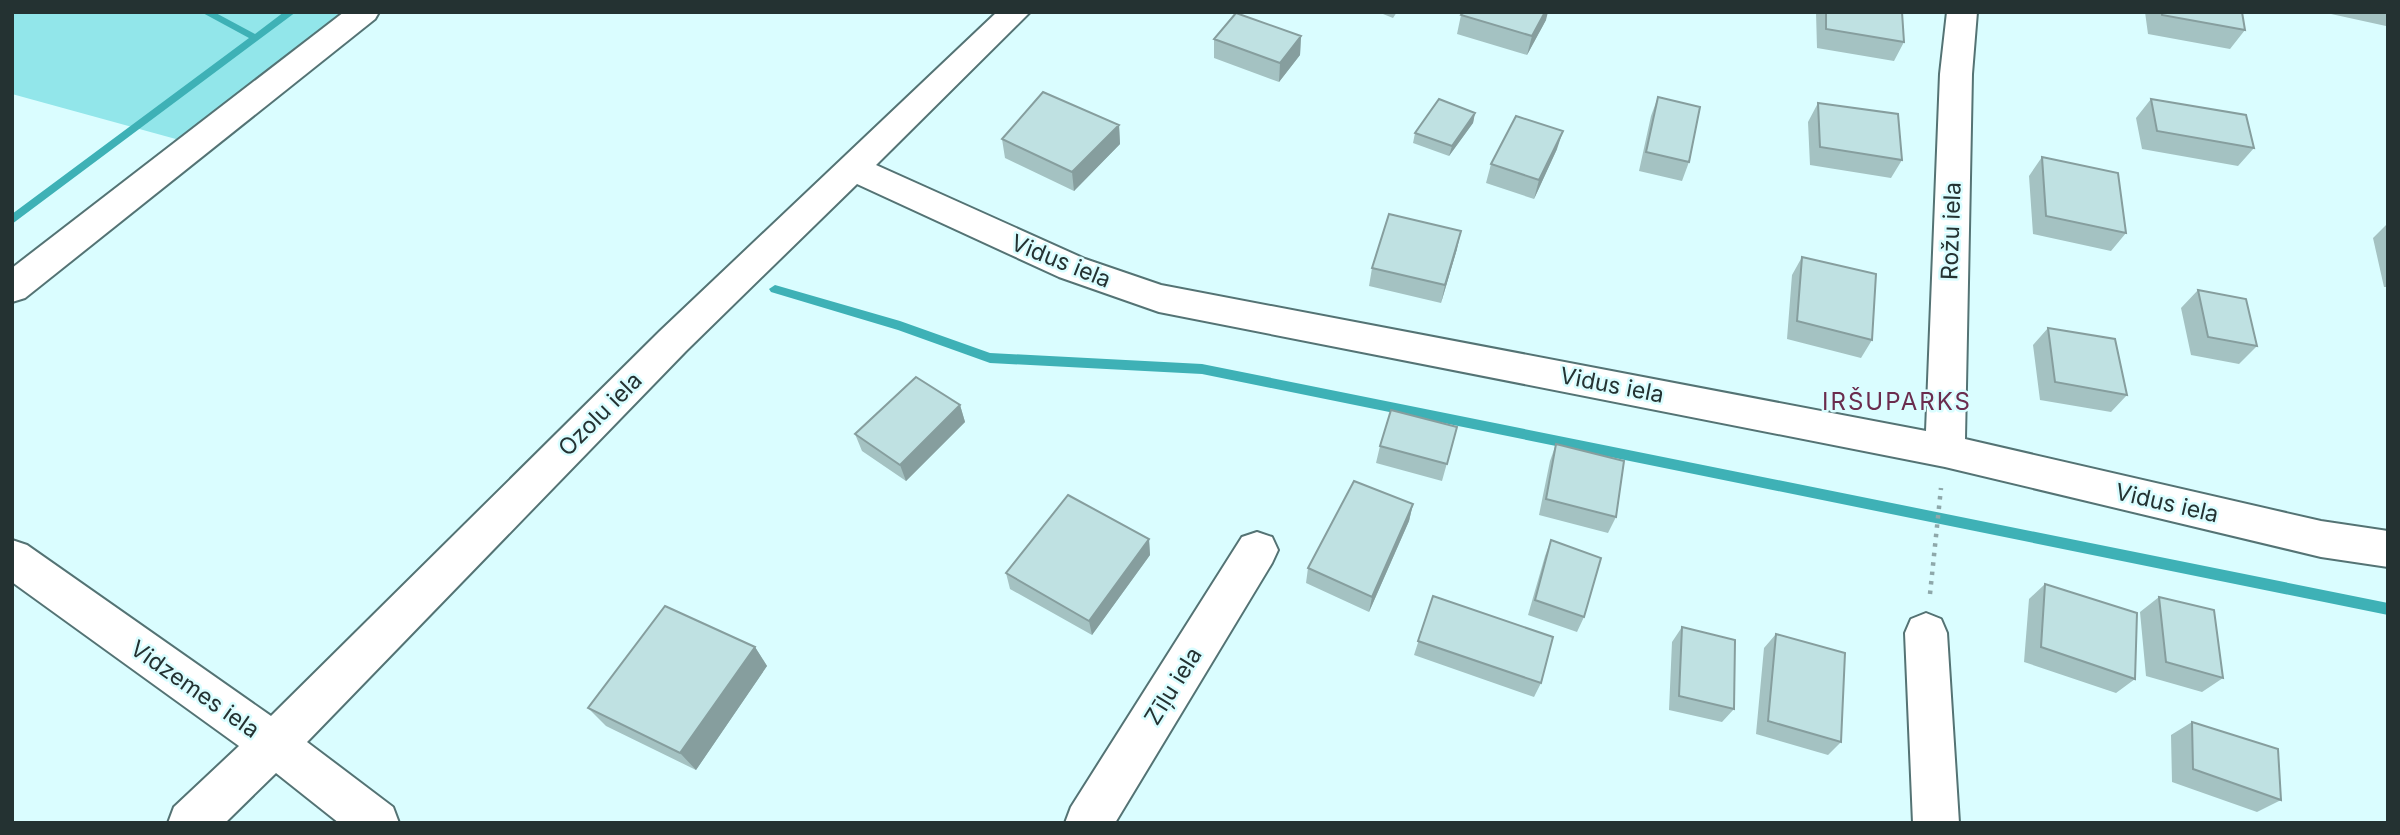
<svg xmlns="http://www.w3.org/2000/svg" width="2400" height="835" font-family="Inter,sans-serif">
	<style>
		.green { fill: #92e6ea }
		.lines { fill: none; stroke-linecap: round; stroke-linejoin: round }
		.stream { fill: #3eb1b6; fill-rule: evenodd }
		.minor-casing { stroke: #547374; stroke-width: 4 }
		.trunk-casing { stroke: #547374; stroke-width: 4 }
		.path { stroke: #8ea8aa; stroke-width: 4.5; stroke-dasharray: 3.5 6; stroke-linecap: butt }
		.minor { fill: #fff; fill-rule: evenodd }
		.trunk { fill: #fff; fill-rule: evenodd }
		.wall { fill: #a4c2c2 }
		.shaded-wall { fill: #869e9e }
		.building { fill: #bfe1e2; stroke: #869e9e; stroke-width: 2 }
		.labels { text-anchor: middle; stroke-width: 5; stroke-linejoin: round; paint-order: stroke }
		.street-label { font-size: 23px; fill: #243232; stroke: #dafdff }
		.neighbourhood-label { font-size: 24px; letter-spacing: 2px; fill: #6b2c4e; stroke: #dafdff }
	</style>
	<rect width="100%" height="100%" fill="#dafdff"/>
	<path class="green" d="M12,12H364L194,144L12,94Z"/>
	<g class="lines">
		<path class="stream" d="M201,12H214L255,34L284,12H296L12,224V214L249,38Z
			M775,285L900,321L990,353L1202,364L2388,603V615L1202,374L990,363L898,330L771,292L769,289Z"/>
		<g class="minor-casing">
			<path id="minor" d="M997,12H1030L876,165L1085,259L1161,285L1926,431L1940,74L1947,12H1977L1972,74L1965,439L2321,521L2388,531V567L2321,557L1945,467L1159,312L1059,277L857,184L686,351L307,742L393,807L399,823H339L276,773L225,823H168L174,807L239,746L12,582V540L27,545L271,716L660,331Z
				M1257,532L1272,537L1278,550L1272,563L1115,823H1065L1071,807L1242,537Z
				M1926,613L1941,619L1947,633L1959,823H1913L1905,633L1911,619Z"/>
		</g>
		<g class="trunk-casing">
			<path id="trunk" d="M344,12H379L375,19L25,298L12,302V268Z"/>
		</g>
		<path class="path" d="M1930,594L1941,488"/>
		<use href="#minor" class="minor"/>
		<use href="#trunk" class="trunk"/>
	</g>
	<path class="wall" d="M1378,12H1397L1393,18Z
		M1816,12H1902L1904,42L1894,61L1817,48Z
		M2145,12H2242L2245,30L2230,49L2148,34Z
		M2322,12H2388V23L2386,26Z
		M1461,15L1546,20L1527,55L1457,34Z
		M1301,36L1300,55L1279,82L1214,58V39Z
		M1658,97L1689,162L1682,181L1639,171L1651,116Z
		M2151,99L2254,148L2238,166L2142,149L2136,118Z
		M1818,103L1902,160L1891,178L1810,165L1808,122Z
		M1475,113L1473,123L1449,156L1413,143L1415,133Z
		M1119,125L1120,144L1074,191L1005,158L1002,139Z
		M1557,149L1534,199L1486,183L1491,164Z
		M2042,157L2126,233L2111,251L2033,234L2029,176Z
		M2388,223V287H2384L2373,238Z
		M1457,249L1441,303L1369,286L1372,268Z
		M1802,257L1872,340L1861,358L1787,339L1792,275Z
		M2198,290L2257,346L2239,364L2191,355L2181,308Z
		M2048,328L2127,395L2111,412L2040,400L2033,345Z
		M960,405L965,422L906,481L862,451L855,434Z
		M1457,427L1442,481L1376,463L1380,446Z
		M1556,444L1616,517L1608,533L1539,515L1550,461Z
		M1413,504L1409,521L1369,612L1306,583L1308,568Z
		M1149,539L1150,555L1092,635L1010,589L1006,573Z
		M1551,540L1584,617L1577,632L1528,615L1545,556Z
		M2045,584L2135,679L2116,693L2024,662L2029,599Z
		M1433,596L1541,683L1534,697L1414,655Z
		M2159,597L2223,678L2202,692L2146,676L2140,612Z
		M1682,627L1734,709L1722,722L1669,710L1672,642Z
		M1776,634L1841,742L1828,755L1756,734L1764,648Z
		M755,647L767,666L696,770L606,726L588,708Z
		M2192,722L2281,800L2257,812L2172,782L2171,735Z"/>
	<path class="shaded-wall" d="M1545,12H1548L1546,20L1527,55L1532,36Z
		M1301,36L1300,55L1279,82L1280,63Z
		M1475,113L1473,123L1449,156L1452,146Z
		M1119,125L1120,144L1074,191L1072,172Z
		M1563,131L1557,149L1534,199L1539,180Z
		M1461,231L1457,249L1441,303L1445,285Z
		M960,405L965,422L906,481L900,465Z
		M1413,504L1409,521L1369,612L1372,597Z
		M1149,539L1150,555L1092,635L1089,621Z
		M755,647L767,666L696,770L680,753Z"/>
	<path class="building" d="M1463,12H1545L1532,36L1461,15Z
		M1826,12H1902L1904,42L1826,29Z
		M2162,12H2242L2245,30L2162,15Z
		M1236,13L1301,36L1280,63L1214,39Z
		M1043,92L1119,125L1072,172L1002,139Z
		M1658,97L1700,107L1689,162L1646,152Z
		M1439,99L1475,113L1452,146L1415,133Z
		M2151,99L2246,115L2254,148L2157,131Z
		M1818,103L1898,114L1902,160L1820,147Z
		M1516,116L1563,131L1539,180L1491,164Z
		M2042,157L2118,173L2126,233L2046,216Z
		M1389,214L1461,231L1445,285L1372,268Z
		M1802,257L1876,274L1872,340L1797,321Z
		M2198,290L2246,299L2257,346L2208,337Z
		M2048,328L2115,339L2127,395L2055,382Z
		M916,377L960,405L900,465L855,434Z
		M1391,410L1457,427L1447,464L1380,446Z
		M1556,444L1624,461L1616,517L1546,499Z
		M1354,481L1413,504L1372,597L1308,568Z
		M1068,495L1149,539L1089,621L1006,573Z
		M1551,540L1601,558L1584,617L1535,600Z
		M2045,584L2137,613L2135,679L2041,647Z
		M1433,596L1553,637L1541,683L1418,641Z
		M2159,597L2214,610L2223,678L2166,662Z
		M665,606L755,647L680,753L588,708Z
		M1682,627L1735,640L1734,709L1679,696Z
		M1776,634L1845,653L1841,742L1768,721Z
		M2192,722L2278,749L2281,800L2193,769Z"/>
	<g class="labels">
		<g class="street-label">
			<text transform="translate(1951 231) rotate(-88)" y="8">Rožu iela</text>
			<text transform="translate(1061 261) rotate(22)" y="8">Vidus iela</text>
			<text transform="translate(1612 385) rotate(11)" y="8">Vidus iela</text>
			<text transform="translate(600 414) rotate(-45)" y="8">Ozolu iela</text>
			<text transform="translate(2167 503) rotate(13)" y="8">Vidus iela</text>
			<text transform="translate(1173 686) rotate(-58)" y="8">Zīļu iela</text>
			<text transform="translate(195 689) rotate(35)" y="8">Vidzemes iela</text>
		</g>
		<g class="neighbourhood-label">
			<text x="1897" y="410">IRŠUPARKS</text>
		</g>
	</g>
	<rect width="2400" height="835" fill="none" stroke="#243232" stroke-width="28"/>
</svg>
